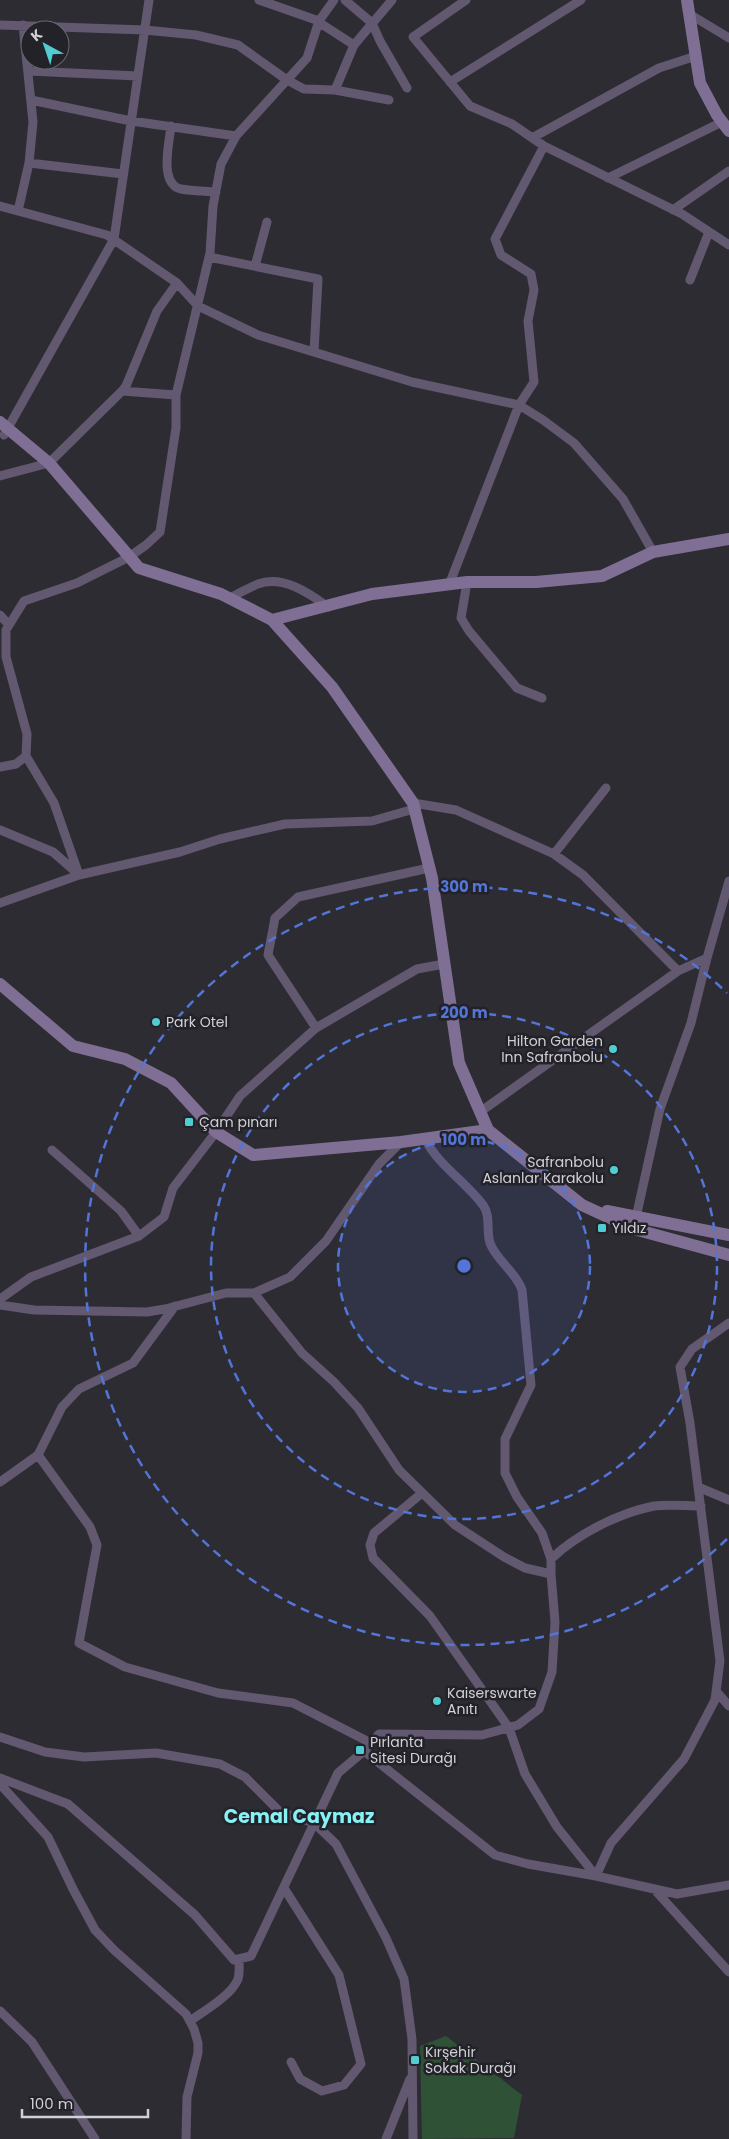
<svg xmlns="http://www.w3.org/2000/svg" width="729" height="2139" font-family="Poppins,sans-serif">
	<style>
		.green { fill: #2f5237 }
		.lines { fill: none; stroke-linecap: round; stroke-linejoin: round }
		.street { stroke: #625870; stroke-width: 9 }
		.secondary { stroke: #806f95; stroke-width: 12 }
		.ring { fill: none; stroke: #5375d7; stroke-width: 2.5; stroke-dasharray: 9 6 }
		.poi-dot { fill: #51ccd1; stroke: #232229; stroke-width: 2 }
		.labels { text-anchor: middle; stroke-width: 5; stroke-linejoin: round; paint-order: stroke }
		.poi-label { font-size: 14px; fill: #d1d0d5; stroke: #232229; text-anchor: start }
		.district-label { font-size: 19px; font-weight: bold; fill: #86f2f6; stroke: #232229 }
		.centre { fill: #5375d7; stroke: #232229; stroke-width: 2.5 }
		.ring-label { font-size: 15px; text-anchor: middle; font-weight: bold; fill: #5375d7; stroke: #232229; stroke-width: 5; stroke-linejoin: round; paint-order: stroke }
	</style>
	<rect width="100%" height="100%" fill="#2d2c33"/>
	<path class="green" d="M446,2036L522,2095L514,2138L422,2139L420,2046Z"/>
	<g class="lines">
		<path class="street" d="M259,0L319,21
			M345,0L372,23L380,41L407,88
			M466,0L413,37L470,106L512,124L544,146L682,214L729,245
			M691,15L729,38
			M320,23L354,45
			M0,25L145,30L196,35L238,45L287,80L304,89L335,90L389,100
			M28,71L138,76
			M450,82L581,0
			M335,90L354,45L392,0
			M31,100L131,121L236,136
			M171,126C169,144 159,184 181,189C192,191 205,191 216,192
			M532,138L659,68L696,56
			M29,163L123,174
			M608,178L722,122
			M0,206L107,235L177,283L198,306L258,335L412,382L519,405L543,420L574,443L623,499L653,552
			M673,210L729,171
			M18,211L29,163L33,122L23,25
			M209,257L318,279L314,352
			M255,266L267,222
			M690,280L709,232
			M122,391L176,395
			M4,435L114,239L149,0
			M0,476L49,463L122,391L126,386L157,311L177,283
			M467,582L461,618L469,631L517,688L542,698
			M449,585L519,405L534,382L528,321L534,290L531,274L501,255L495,239L544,146
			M230,598C239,593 249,588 258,584C283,575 309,593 328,607
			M0,615L9,625
			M0,767L16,764L26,756
			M413,803L456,810L554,854L583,875L678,971
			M0,830L53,852L77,873
			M554,854L606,788
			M79,875L54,803L26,756L27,734L6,657V630L24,601L77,583L129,557L146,545L160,532L176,428V395L210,253L213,206L221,164L236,136L307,58L319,21L334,0
			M0,903L79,875L180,852L220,839L285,824L372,821L414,809
			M316,1028L268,955L275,918L298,897L429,868
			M480,1112L678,971L707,958
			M425,1139C439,1166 465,1181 483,1205C491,1216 486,1230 490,1243C496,1260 516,1272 522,1290L531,1385L505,1439V1473L517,1497L542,1533L551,1559
			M52,1150L121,1211L139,1236
			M635,1222L660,1109L691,1023L707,958L729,881
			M254,1293L302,1353L334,1382L358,1408L399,1470L455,1525L504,1557L525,1568L551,1574
			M0,1299L31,1277L139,1236L164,1217L173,1188L216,1132L240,1096L316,1028L417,969L444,964
			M0,1305L34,1310L147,1312L165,1309L226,1293H254L290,1277L326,1241L379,1164L401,1142
			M38,1455L90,1527L97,1545L79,1643L125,1667L218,1693L293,1703L371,1743
			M0,1482L38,1455L62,1407L79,1389L133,1363L175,1306
			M698,1487L729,1500
			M422,1493L374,1533L370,1545L373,1558L430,1616L509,1728L525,1774L557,1827L596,1876L677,1894L729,1885
			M716,1691L729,1706
			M0,1737L45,1752L84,1757L156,1753L220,1764L245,1777L280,1812L314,1823L336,1844L386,1938L404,1979L412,2039L413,2139
			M364,1751L495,1855L528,1864L596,1876L611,1843L684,1759L715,1700L720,1661L690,1423L680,1367L692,1349L729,1323
			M0,1778L68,1804L195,1915L234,1960L251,1956L338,1773L364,1751L379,1734L482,1735L518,1725L539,1709L552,1672L555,1622L551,1574V1559C577,1534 619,1513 654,1506C669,1504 686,1506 701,1506
			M0,1784L48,1837L73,1889L95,1930L114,1950L186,2014L194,2029L198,2043V2053L187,2097L186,2139
			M284,1888L339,1975L361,2064L344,2085L322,2091L300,2079L291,2062
			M654,1889L729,1972
			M0,2011L32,2042L95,2139
			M190,2021C204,2011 232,1995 238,1979C240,1972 239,1965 239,1959
			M386,2139L410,2079"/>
		<path class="secondary" d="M687,0L700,83L717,115L729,131
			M0,422L49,463L139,568L221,594L272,620L332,687L413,803L432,878L459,1063L488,1130L582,1205L634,1229L729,1255
			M272,620L372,594L467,582H536L602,576L653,552L729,539
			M0,984L73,1046L125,1059L171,1083L216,1132L253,1155L401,1142L488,1130
			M607,1211L729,1235"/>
	</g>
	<circle cx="464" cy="1266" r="126" fill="#5375d7" fill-opacity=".12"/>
	<g class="ring">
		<circle cx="464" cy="1266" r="126"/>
		<circle cx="464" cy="1266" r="253"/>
		<path d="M727 1539A379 379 0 1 1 727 993"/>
	</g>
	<g class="poi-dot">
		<circle cx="156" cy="1022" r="5"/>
		<circle cx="613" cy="1049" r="5"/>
		<rect x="184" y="1117" width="10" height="10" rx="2.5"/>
		<circle cx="614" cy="1170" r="5"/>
		<rect x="597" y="1223" width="10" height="10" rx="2.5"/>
		<circle cx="437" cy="1701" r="5"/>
		<rect x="355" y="1745" width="10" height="10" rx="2.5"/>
		<rect x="410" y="2055" width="10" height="10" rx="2.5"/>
	</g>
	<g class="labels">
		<g class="poi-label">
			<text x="166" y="1027">Park Otel</text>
			<text x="603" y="1046" text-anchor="end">Hilton Garden<tspan x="603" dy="16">Inn Safranbolu</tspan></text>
			<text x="199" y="1127">Çam pınarı</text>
			<text x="604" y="1167" text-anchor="end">Safranbolu<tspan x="604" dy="16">Aslanlar Karakolu</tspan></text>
			<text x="612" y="1233">Yıldız</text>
			<text x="447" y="1698">Kaiserswarte<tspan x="447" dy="16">Anıtı</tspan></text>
			<text x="370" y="1747">Pırlanta<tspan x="370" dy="16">Sitesi Durağı</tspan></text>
			<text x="425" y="2057">Kırşehir<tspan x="425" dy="16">Sokak Durağı</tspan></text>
		</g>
		<g class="district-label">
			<text x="299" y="1823">Cemal Caymaz</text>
		</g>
	</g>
	<circle cx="464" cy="1266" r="8" class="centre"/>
	<g class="ring-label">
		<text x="464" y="892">300 m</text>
		<text x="464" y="1018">200 m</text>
		<text x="464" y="1145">100 m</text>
	</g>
	<g transform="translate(45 45) rotate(320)"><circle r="24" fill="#232229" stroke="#69686e"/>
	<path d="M0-4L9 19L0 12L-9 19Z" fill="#51ccd1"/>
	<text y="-8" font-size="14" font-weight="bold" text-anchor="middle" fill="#d1d0d5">K</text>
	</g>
	<path d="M22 2109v8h126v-8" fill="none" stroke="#d1d0d5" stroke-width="2.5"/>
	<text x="30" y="2109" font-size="15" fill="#d1d0d5" stroke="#232229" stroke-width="4" paint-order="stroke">100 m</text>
</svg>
